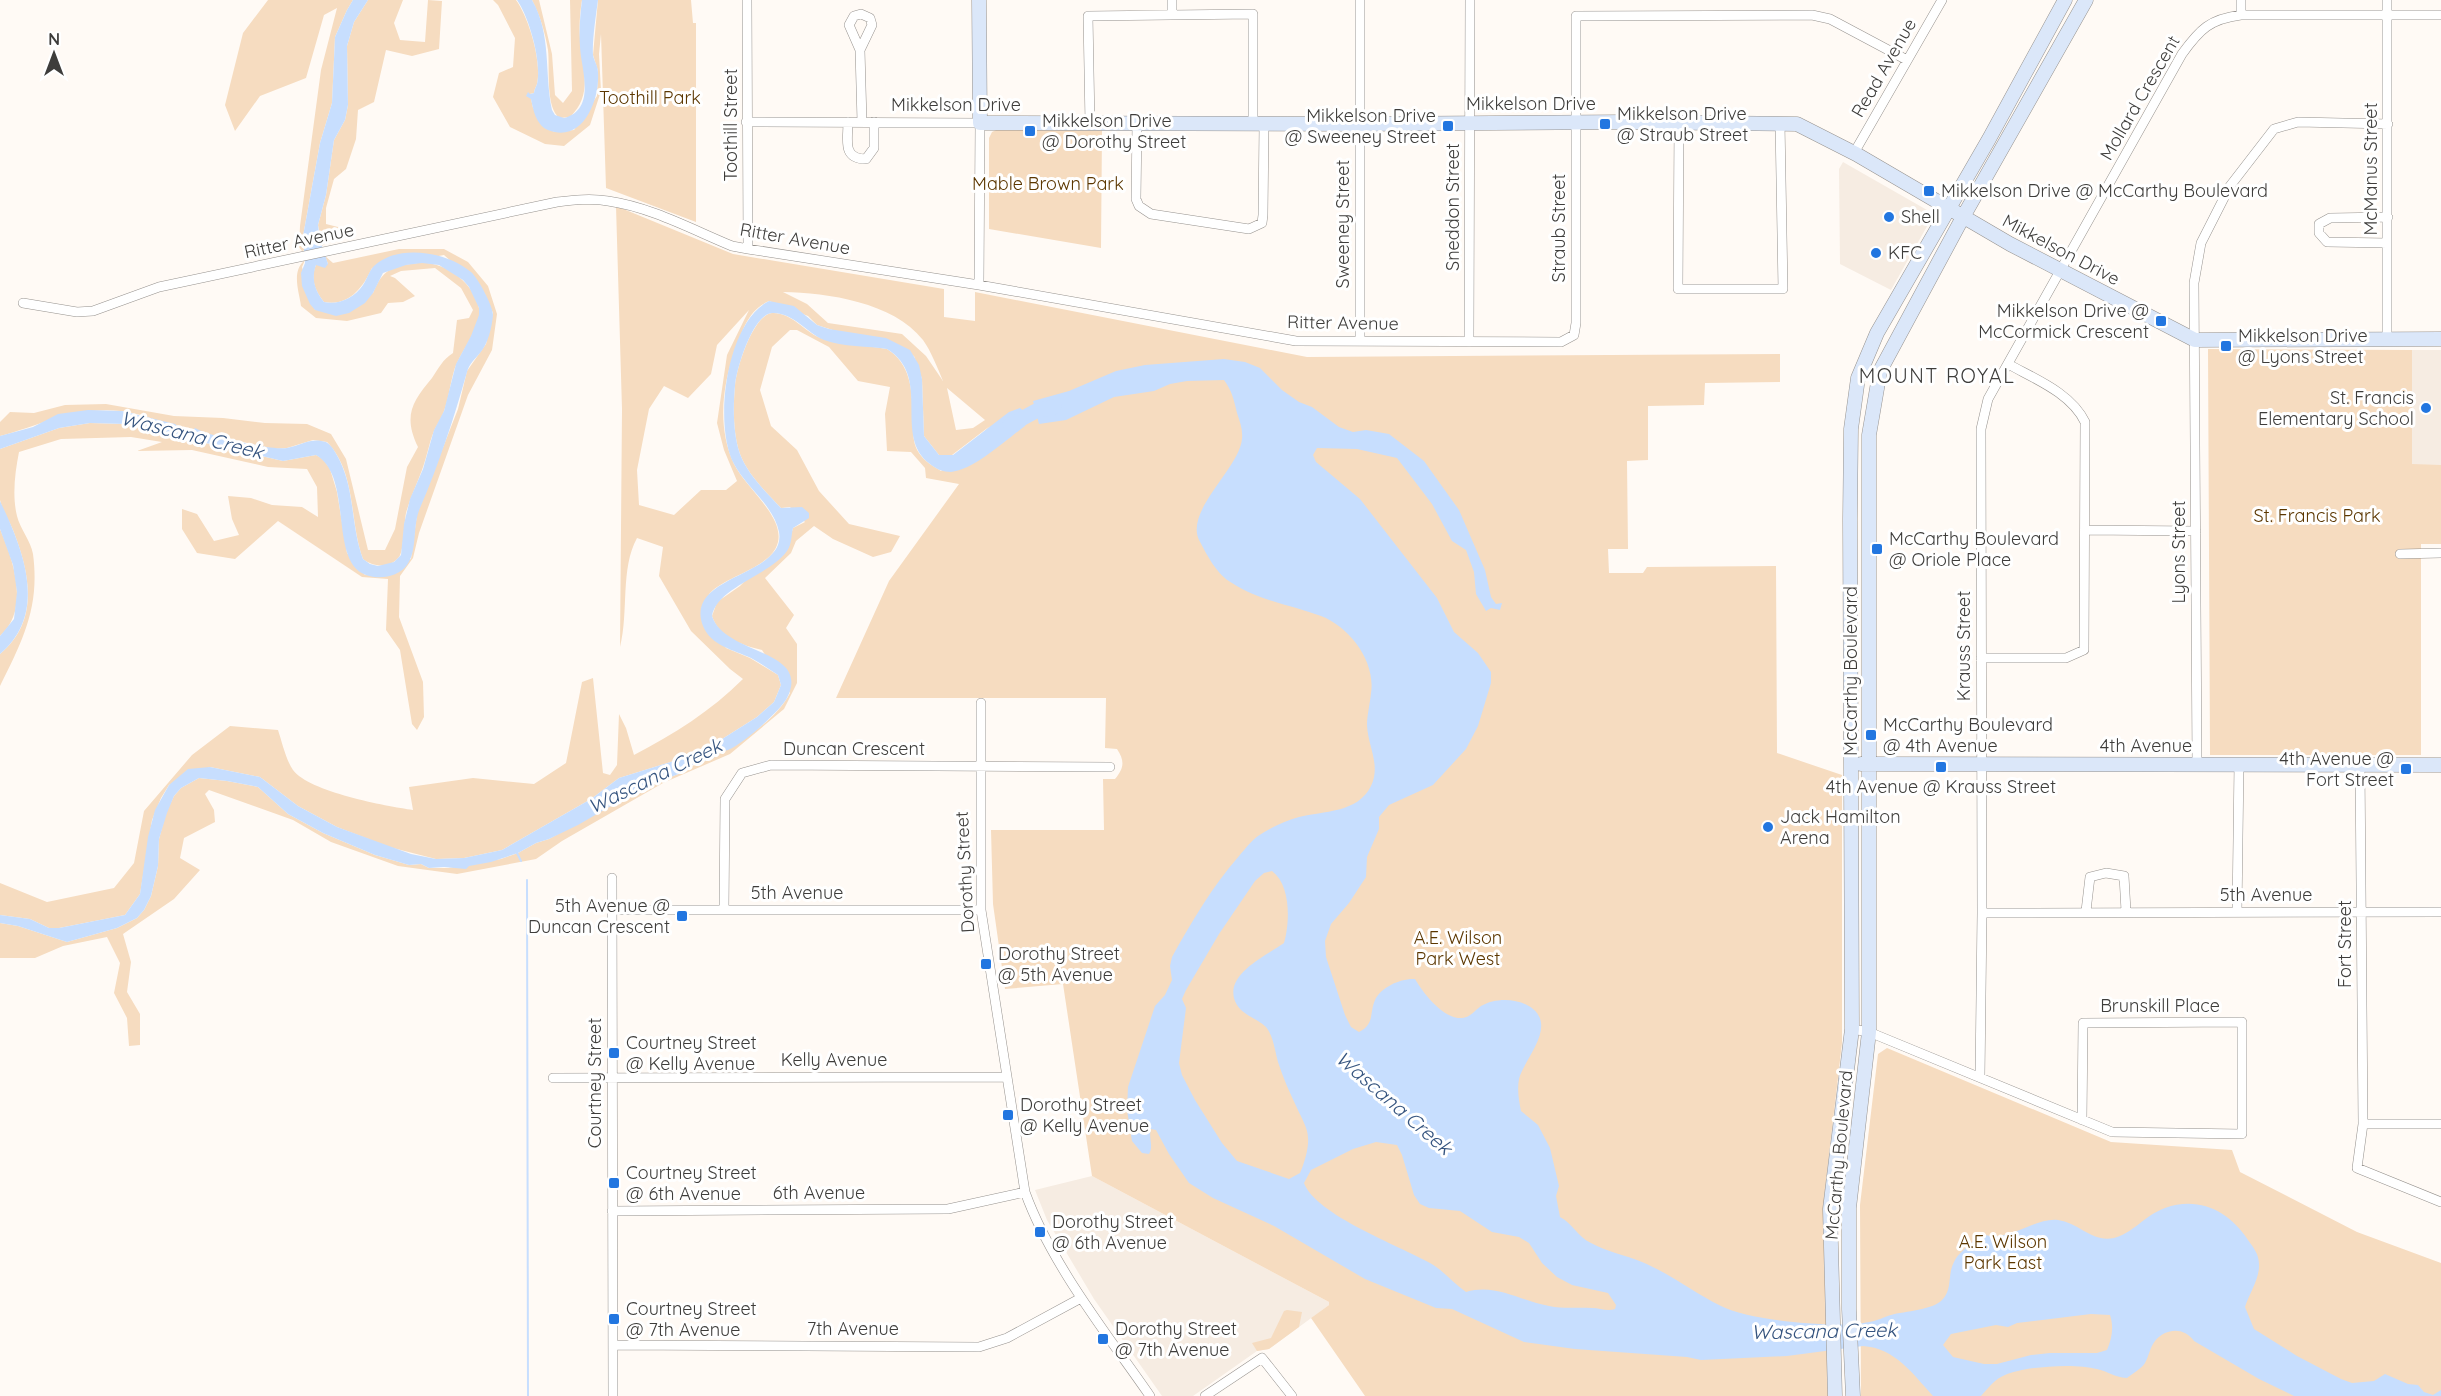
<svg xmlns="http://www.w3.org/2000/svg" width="2441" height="1396" font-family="Quicksand,sans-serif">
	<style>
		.built { fill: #f6ece2 }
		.green { fill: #f6dcc0; fill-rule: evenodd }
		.water { fill: #c7defe; fill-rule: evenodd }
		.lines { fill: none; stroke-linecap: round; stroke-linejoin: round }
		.stream { stroke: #c7defe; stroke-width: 2 }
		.river { stroke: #c7defe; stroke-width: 15 }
		.street-casing { stroke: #96928e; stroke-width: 10 }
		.secondary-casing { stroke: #96928e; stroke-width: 15 }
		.street { stroke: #fff; stroke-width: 9 }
		.secondary { stroke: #dbe7f9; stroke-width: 14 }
		.poi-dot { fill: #2276e0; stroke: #fff; stroke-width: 2 }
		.labels { text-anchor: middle; stroke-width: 6; stroke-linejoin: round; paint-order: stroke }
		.street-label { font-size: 18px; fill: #3e3d3b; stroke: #fff }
		.park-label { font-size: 18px; fill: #5c3700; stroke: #fff }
		.poi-label { font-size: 18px; fill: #3e3d3b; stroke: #fff; text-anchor: start }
		.neighbourhood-label { font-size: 20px; letter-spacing: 1.5px; fill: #3e3d3b; stroke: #fff }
		.water-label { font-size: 20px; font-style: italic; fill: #35547f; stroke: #fff }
	</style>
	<rect width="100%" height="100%" fill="#fffaf5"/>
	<path class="built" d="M1843,162L1934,214L1891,290L1840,264L1839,169Z
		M2412,350H2441V465H2412Z
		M1092,1176L1329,1302V1305L1269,1349L1257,1351L1193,1396H1162L1094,1299L1047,1220L1035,1190Z"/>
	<path class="green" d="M268,0H353L347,10L335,37L332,103L320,143L303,236L302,246L305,250L302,251L299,247L300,226L321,70L337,8L324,15L306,78L260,96L235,131L225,105L243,33Z
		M368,0H403L394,23L400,40L425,42L428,0L442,1L439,49L412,56L386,50L374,102L358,110L356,139L346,169L334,179L326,208V224L342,228L324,236L326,243L322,246L318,225L326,195L334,140L345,120L348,105L347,46L354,22Z
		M493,0H516C529,18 542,62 537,84C536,87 534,90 534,93L530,94L533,108L554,132L574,130L597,96L598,71L593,55L598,0H691L693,23H696V222L606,188L601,34L599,54L601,91L590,125L564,146L545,144L510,127L493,97L499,73L513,67L515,38L498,5Z
		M532,0H539L552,54L555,95L563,103L572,91L570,0H582C580,12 579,25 580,38C582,67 594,94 570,117L560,118C545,109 550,67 548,50C545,32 540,16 532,0Z
		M996,130H1102L1101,248L989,229V138L992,132Z
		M616,206L733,254L944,289V317L975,321V292L1307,357L1780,354V382L1705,383L1704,405L1648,406V460L1627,461L1628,549H1608L1609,573H1643L1647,567L1776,566L1777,753L1842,775V1043L1824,1198L1828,1396H1365L1311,1318L1329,1305V1302L1092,1176L1063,984L1005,989L993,904L991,830H1104L1103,779H1115C1124,768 1125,761 1117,749L1105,748L1106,698H836L889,581L959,484L926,478L925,468L911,452L887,451L885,414L890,387L858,381L829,347L797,330H790L772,347L760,390L771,426L797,450L819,491L849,524L900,536L891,552L873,557L833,539L814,526L796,541L791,553L765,578L794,615L786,628L797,644V683L784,709L730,754L663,783L562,841L536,859L457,874L398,866L331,842L293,820L209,790L205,794L214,810L215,822L184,838L180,858L200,870L174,899L123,934L131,962L127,992L140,1014V1045L129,1046L127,1018L114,993L120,963L107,937L63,946L35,958H0V923L18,926L67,942L117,928L137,918L144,910L151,896L158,866L159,839L166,813L174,796L181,788L199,778L227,781L258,787L288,814L323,833L375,855L409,865L421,864L429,868H448L501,859L518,853L536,843L549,839L641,788L681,773L682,768C696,767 705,759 717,753C745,739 775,721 790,693L762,650C742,645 719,638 712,616L717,602L740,586L791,535L793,528L805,522L790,507L781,508C766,492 748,475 740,454C733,434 733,407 735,386C736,369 753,315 772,313C789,312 802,328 816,336C829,343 870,346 887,349C911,364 912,390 913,416C914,429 911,441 919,453C924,461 933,466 941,471L990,426L952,455H939L924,436L922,379L914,356L817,325L808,316L769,301C749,310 743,329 736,348C722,384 717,428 734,464C745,487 784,516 778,542C772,568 727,575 710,593C706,598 704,604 701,609L726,648L750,658L778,675L781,685L774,702L757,717L711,746L693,755L619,778L591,799L502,850L464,858L436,859L389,847L337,827L298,806L260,777L210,767L169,785L161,798L152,820L140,894L125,915L59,928H49L30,919L0,915V883L47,902L114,888L134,863L144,811L192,755L230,726L278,730C282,742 286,760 293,770C309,792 386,806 413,810L409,787L473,778L534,784L566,763L582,682L593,678L603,773L610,775L617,765L619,714L626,728L634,755C674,734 711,711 743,679L730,669L691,631L659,576L663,547L637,538C620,569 629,612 620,647L622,409ZM783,292C828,293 893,302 923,340C931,351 938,369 943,381L926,356L902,334L828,323L807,304ZM749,310L727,355L717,423L724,450L737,481L726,490H701L674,515L639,505L637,470L649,409L664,386L688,398L711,374L717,345ZM947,388L985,420L973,428L956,430Z
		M399,249H444L468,262L488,286L497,314L492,350L468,395L419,533L413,558L400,576L399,617L423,682L424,717L417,730L412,724L400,650L386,630L388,579L362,577L278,521L235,559L197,553L182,529V509L197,514L214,541L239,535L232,519L228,496L251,498L272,505L302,507L318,517L317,487L307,469L268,467L192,450L137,451L162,442L131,437L61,439L19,452C15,472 12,496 17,516C20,529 31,541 33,554C40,607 23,640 0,686V654C40,621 30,573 13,530C9,520 2,510 0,500C0,484 0,465 0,449L59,428L90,423L124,424L283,461L316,455L323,459L330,469L337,492L347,553L365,575L411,559L417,514L458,409L467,371L486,344L493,313L482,289L444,255L372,268C363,288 348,307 324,302C315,291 310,278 316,265L328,264L325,256L333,263Z
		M305,260L302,267L315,310L373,293C383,269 392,266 418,263C444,260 474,283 479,308C483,326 459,353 454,371C450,384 449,398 444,411C442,418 437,424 434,431C429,443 427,457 422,470C417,484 410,498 406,513C404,523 404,551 399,557C390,569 373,567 363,559C349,522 357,473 327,442L313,440L287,448L274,449L208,434L186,427H178C160,422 140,413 121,411C77,406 41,425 0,436V422L10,412L34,413L65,405L106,404L174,416L223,418L265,423L307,424L331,434L346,459L368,550H385L395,529L407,467L418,447C403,416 412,402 432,378C439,368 442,360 453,353L457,320L469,318L473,310L461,288L435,268L401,271L390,276L395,278L415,296L403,302L388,303L381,313L347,321L316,318L301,306C299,291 291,271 305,260Z
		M2208,349L2412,350V464L2441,465V544H2421V755H2210Z
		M0,529C14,562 30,609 0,636Z
		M1887,1048L2111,1142L2232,1150L2240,1172L2357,1232L2441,1263V1396H1861L1860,1205L1878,1054Z
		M1287,1310L1302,1312L1299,1327L1269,1349L1257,1351L1252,1343L1271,1338L1284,1311Z"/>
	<path class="water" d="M353,0H368L354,22L347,46L348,105L345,120L334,140L326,195L318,225L320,240L328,264L325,268L316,265C311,279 315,291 324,302C339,305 354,298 363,285C367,279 369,271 374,266C399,243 447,252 471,272C478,278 493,306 493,315C492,327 488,344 480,353C475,359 469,364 467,372C454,418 439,464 420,508C412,526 418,550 407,565C398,577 380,580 366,575C328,562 354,477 316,455L283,461L125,424L90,423L59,428L0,449V436L33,427L58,414L88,410L122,411L175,424L179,427L193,430L195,428C205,435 274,451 287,448C301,445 312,437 326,442C332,445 337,455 340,461C355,492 351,527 363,559L370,564L378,566L394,562L401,555L404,524L410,499L423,469L434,430L444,411L456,364L471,336L479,315V308L469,287L463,280L439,265L422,263L406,265L383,273L373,293L365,303L349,313L336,316L315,310L310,304L302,286L301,273L305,263L303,236L320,143L332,103L335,37L347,10Z
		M517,0H532C552,35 544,72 552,110L555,115L564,118C597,109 581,69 580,47C579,32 580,15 582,0H598C596,15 592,40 593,55C594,61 598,66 598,72C600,100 583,144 548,130C536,125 533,109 531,99L526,96L528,92L530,94L534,93C534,90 536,87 537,84C542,62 529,17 517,0Z
		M769,301L794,306L817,325L829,329L886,338L910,350L919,365L922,379L924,436L939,455H953L1009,412L1020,408L1026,413L1028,419L1025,426C1007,439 974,470 951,472C943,472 936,469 930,464C892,436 933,377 887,349C868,346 843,347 824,340C807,333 793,312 772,313C753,314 736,369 735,386C733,407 733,434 740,454C748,475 766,492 781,508L802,507L809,513V518L793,528C791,536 792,544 787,551C769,576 717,587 712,616C724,655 812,649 787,698C780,711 743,744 728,750C724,751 720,752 715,754L714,758L682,768L681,773L642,788L578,825L549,839L536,843L518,853L491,862L469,866L466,869L444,867L429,868L421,864L409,865L375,855L323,833L288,814L258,787L227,781L199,778L181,788L174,796L167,813L159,839L158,866L151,896L144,910L137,918L117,928L67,942L18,926L0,923V915L30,919L49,928H59L125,915L140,894L148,837L155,810L169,785L188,769L210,767L260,777L298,806L337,827L411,854L436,859L464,858L502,850L591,799L619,778L693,755L711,746L757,717L774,702L781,685L778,675C769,669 760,663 751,658C734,650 711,646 703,626C683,574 787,577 779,532C774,506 746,487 734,464C713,425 726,322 769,301Z
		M1224,359L1245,362L1260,368L1282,390L1299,402L1312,407L1339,427L1353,432L1366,430L1389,434L1424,461L1459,510L1485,570L1491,597L1496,604L1502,603L1500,610L1491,608L1486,611L1476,594L1474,572L1466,550L1452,541L1432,504L1397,458L1357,449L1317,448L1313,455L1316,462L1360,499L1437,598L1454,632L1478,653L1491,672V683L1478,726L1466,749L1433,785L1389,805L1379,817V829L1367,857L1366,877L1349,903L1331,924L1325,941L1326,957L1345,1015L1351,1027L1359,1032C1375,1024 1369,1014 1375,1000C1381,987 1401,978 1415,979C1423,993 1444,1020 1462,1018C1471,1017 1474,1011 1481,1006C1496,997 1520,998 1533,1009C1556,1028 1524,1059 1519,1079C1517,1090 1519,1101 1521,1111L1538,1125L1550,1148L1559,1186L1556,1196L1560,1217C1572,1223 1578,1237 1591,1243C1607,1252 1625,1255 1642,1262C1669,1273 1694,1293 1721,1306C1750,1321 1837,1329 1869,1322C1877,1321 1884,1317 1891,1315C1905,1311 1933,1310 1942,1300C1953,1289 1947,1275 1954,1262C1960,1249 1975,1245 1979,1232C2003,1247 2033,1217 2058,1220C2079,1223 2093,1243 2114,1238C2132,1234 2145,1215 2165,1208C2199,1196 2229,1211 2248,1240C2253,1247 2259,1254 2259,1264C2260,1278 2249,1294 2245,1307L2254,1329L2297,1356L2341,1379L2352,1383L2374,1381L2385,1374L2408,1384L2418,1385L2424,1392L2433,1395L2441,1390V1396H2294L2259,1379L2194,1341C2184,1327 2166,1328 2155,1341C2150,1347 2149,1356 2145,1363C2141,1369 2133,1373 2127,1378C2113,1377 2110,1372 2097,1369C2075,1363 2027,1366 2005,1375C1995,1379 1988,1388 1981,1396H1933C1913,1374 1895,1348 1863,1346L1787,1356L1701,1360L1687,1357L1575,1349L1524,1342L1452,1309L1436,1308L1365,1279L1274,1226L1213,1198L1189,1183L1169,1154L1156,1130L1151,1129C1148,1137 1154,1146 1149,1154L1142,1153L1132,1141L1127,1110L1128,1087L1155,1006L1165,995L1172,980L1170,966L1172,957C1192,921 1212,887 1239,856C1245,849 1251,841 1258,836C1270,828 1285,821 1299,817C1323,811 1358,813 1371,786C1381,765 1368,747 1367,725C1367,715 1370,704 1371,693C1376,662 1350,627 1321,616C1291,605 1260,601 1232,583C1217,575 1207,555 1199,540C1185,510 1239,469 1242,439C1243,430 1240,422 1237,413C1234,400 1232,391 1224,380L1187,381L1170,384L1154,391L1114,397L1066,420L1039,424L1033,401L1069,391L1116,371L1145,365ZM1272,871C1291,885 1290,922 1284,943C1266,956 1220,976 1237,1005C1244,1016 1257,1018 1266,1027C1273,1035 1275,1051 1278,1062C1283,1078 1290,1093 1297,1108C1301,1117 1308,1128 1308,1138C1309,1148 1304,1164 1300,1173L1289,1179L1237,1161L1222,1143L1195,1100L1182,1075L1179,1063L1186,1008L1182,999L1186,990L1219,934L1255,881L1264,873ZM1376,1142L1397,1145L1402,1155L1414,1195L1420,1204L1429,1208L1460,1211L1492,1232L1519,1237L1529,1243L1542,1263L1557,1277L1572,1285L1608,1293L1616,1305L1615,1309C1607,1312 1600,1308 1592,1308C1577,1307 1563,1309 1549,1306C1520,1301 1496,1283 1466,1292C1453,1283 1444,1271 1430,1263C1398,1245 1316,1215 1304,1183L1311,1170L1353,1149ZM2091,1314L2110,1315C2114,1327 2112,1338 2107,1350L2097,1353H2050L2031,1355L1997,1364H1984L1953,1357L1943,1345L1951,1334L1996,1325L2008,1327L2017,1323Z
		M0,501C23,549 49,613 0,654V636L14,619L17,592L13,565L0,529Z"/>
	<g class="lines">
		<path class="stream" d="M517,853L521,861
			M527,880L528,1396"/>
		<path class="river" d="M1010,425L1036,411L1054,407"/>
		<g class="street-casing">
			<path id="street" d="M747,0L748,249
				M1172,0V14
				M2241,15V0
				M860,50L872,25L870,18L861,14L854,16L849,25L860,50L862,122
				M746,122L980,123L979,285
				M848,122C848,140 842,159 866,159L874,148V122
				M1679,122L1678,289H1783L1780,123
				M1090,124L1088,16L1253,14V124
				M1137,124L1136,199L1139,206L1151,214L1249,229L1262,223L1263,215L1264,124
				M1854,153L1942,0
				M2387,243L2327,242L2319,233V224L2330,218L2388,217
				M23,303L77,312L93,311L159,287L557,202C574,200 591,198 608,201C651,207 693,230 732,246L748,249L979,285L1296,341L1561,342L1574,335L1576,323V16L1812,15L1830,19L1907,60
				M2387,339V0
				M1360,341V0
				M1469,342L1470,0
				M2086,530L2196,531
				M2400,554L2441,553
				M1981,658H2066L2084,650L2085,422C2071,393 2035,379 2008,364
				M981,703V910L1025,1192C1051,1264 1107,1334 1150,1396
				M2197,764L2194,283L2201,243L2230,186L2274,129L2298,122L2388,124
				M2360,765L2363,1124L2357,1168L2441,1202
				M612,878L613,1396
				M612,910H981
				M724,910L725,799L742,773L771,765L1110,767
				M2086,911L2090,877L2106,873L2124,876L2126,911
				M2237,912L2239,764
				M1982,913L2441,912
				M1852,1029L1869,1032L2112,1132L2242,1134V1022L2083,1023L2082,1120
				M1980,1077L1982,913L1981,429L1988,399L2182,54C2200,29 2210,19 2241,15H2441
				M553,1078L1006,1077
				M2363,1124H2441
				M612,1211L948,1209L1025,1192
				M613,1345L979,1347L1007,1338L1081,1298
				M1205,1396L1262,1358L1292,1396"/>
		</g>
		<g class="secondary-casing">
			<path id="secondary" d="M979,0L980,123L1360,124L1626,122L1797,124L1856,154L2010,244L2195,340L2441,339
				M1861,764L2441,765
				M1835,1396L1830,1209L1852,1029L1850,519L1851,429L1858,378L1877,333L1989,139L2065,0
				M1853,1396L1849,1309V1208L1869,1032V435L1880,371L1963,217L2086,0"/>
		</g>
		<use href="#street" class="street"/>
		<use href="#secondary" class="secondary"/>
	</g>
	<g class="poi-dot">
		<rect x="1599" y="118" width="12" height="12" rx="3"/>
		<rect x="1442" y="120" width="12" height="12" rx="3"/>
		<rect x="1024" y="125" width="12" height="12" rx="3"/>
		<rect x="1923" y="185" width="12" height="12" rx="3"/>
		<circle cx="1889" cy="217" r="6"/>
		<circle cx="1876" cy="253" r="6"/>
		<rect x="2155" y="315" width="12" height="12" rx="3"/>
		<rect x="2220" y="340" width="12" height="12" rx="3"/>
		<circle cx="2426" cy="408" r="6"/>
		<rect x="1871" y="543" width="12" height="12" rx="3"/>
		<rect x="1865" y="729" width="12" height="12" rx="3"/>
		<rect x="1935" y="761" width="12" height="12" rx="3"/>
		<rect x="2400" y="763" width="12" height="12" rx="3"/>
		<circle cx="1768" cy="827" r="6"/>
		<rect x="676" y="910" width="12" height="12" rx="3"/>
		<rect x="980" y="958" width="12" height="12" rx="3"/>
		<rect x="608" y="1047" width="12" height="12" rx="3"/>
		<rect x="1002" y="1109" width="12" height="12" rx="3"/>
		<rect x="608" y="1177" width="12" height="12" rx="3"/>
		<rect x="1034" y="1226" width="12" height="12" rx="3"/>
		<rect x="608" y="1313" width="12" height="12" rx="3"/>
		<rect x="1097" y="1333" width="12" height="12" rx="3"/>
	</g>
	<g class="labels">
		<g class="street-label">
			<text transform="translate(1884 68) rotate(-60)" y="6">Read Avenue</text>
			<text transform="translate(2140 98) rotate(-60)" y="6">Mollard Crescent</text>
			<text x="1531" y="110">Mikkelson Drive</text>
			<text x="956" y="111">Mikkelson Drive</text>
			<text transform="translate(731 125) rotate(-90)" y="6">Toothill Street</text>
			<text transform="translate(2371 169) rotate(-90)" y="6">McManus Street</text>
			<text transform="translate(1453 207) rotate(-90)" y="6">Sneddon Street</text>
			<text transform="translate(1343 224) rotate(-90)" y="6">Sweeney Street</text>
			<text transform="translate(1559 228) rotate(-90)" y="6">Straub Street</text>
			<text transform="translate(795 239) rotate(10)" y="6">Ritter Avenue</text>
			<text transform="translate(299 241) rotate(-12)" y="6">Ritter Avenue</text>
			<text transform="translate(2061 250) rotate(28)" y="6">Mikkelson Drive</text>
			<text transform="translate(1343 323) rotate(1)" y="6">Ritter Avenue</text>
			<text transform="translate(2179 552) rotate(-90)" y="6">Lyons Street</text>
			<text transform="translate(1964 646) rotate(-90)" y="6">Krauss Street</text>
			<text transform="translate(1851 671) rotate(-90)" y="6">McCarthy Boulevard</text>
			<text x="2146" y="752">4th Avenue</text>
			<text x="854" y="755">Duncan Crescent</text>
			<text transform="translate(965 872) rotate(-93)" y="6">Dorothy Street</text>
			<text x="797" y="899">5th Avenue</text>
			<text x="2266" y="901">5th Avenue</text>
			<text transform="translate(2345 944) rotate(-90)" y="6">Fort Street</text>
			<text x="2160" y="1012">Brunskill Place</text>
			<text x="834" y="1066">Kelly Avenue</text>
			<text transform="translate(595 1083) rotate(-90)" y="6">Courtney Street</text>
			<text transform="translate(1839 1155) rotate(-85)" y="6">McCarthy Boulevard</text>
			<text x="819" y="1199">6th Avenue</text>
			<text x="853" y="1335">7th Avenue</text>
		</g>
		<g class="park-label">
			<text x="650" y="104">Toothill Park</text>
			<text x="1048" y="190">Mable Brown Park</text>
			<text x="2317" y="522">St. Francis Park</text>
			<text x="1458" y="944">A.E. Wilson<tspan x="1458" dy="21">Park West</tspan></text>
			<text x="2003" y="1248">A.E. Wilson<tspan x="2003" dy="21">Park East</tspan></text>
		</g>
		<g class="poi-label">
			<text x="1617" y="120">Mikkelson Drive<tspan x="1617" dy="21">@ Straub Street</tspan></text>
			<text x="1436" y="122" text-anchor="end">Mikkelson Drive<tspan x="1436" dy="21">@ Sweeney Street</tspan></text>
			<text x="1042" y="127">Mikkelson Drive<tspan x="1042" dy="21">@ Dorothy Street</tspan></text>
			<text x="1941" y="197">Mikkelson Drive @ McCarthy Boulevard</text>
			<text x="1901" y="223">Shell</text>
			<text x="1888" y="259">KFC</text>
			<text x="2149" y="317" text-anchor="end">Mikkelson Drive @<tspan x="2149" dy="21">McCormick Crescent</tspan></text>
			<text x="2238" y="342">Mikkelson Drive<tspan x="2238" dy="21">@ Lyons Street</tspan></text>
			<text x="2414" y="404" text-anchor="end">St. Francis<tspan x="2414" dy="21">Elementary School</tspan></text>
			<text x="1889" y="545">McCarthy Boulevard<tspan x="1889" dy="21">@ Oriole Place</tspan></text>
			<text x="1883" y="731">McCarthy Boulevard<tspan x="1883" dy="21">@ 4th Avenue</tspan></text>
			<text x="2394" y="765" text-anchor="end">4th Avenue @<tspan x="2394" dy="21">Fort Street</tspan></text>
			<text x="1941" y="793" text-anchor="middle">4th Avenue @ Krauss Street</text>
			<text x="1780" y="823">Jack Hamilton<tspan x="1780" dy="21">Arena</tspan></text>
			<text x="670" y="912" text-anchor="end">5th Avenue @<tspan x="670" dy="21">Duncan Crescent</tspan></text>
			<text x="998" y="960">Dorothy Street<tspan x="998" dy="21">@ 5th Avenue</tspan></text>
			<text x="626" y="1049">Courtney Street<tspan x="626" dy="21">@ Kelly Avenue</tspan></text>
			<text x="1020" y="1111">Dorothy Street<tspan x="1020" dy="21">@ Kelly Avenue</tspan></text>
			<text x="626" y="1179">Courtney Street<tspan x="626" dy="21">@ 6th Avenue</tspan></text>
			<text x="1052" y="1228">Dorothy Street<tspan x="1052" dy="21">@ 6th Avenue</tspan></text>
			<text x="626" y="1315">Courtney Street<tspan x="626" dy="21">@ 7th Avenue</tspan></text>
			<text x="1115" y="1335">Dorothy Street<tspan x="1115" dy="21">@ 7th Avenue</tspan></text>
		</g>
		<g class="neighbourhood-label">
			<text x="1937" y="383">MOUNT ROYAL</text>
		</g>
		<g class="water-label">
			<text transform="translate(192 435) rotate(14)" y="7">Wascana Creek</text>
			<text transform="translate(655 776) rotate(-26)" y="7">Wascana Creek</text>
			<text transform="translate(1394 1103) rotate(41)" y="7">Wascana Creek</text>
			<text transform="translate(1824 1331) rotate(-1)" y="7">Wascana Creek</text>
		</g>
	</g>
	<g transform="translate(54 54)" stroke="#ffffff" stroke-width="4.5" paint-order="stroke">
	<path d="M0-4.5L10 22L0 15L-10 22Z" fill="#3e3d3b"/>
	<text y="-9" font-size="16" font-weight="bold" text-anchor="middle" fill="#3e3d3b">N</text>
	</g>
</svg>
